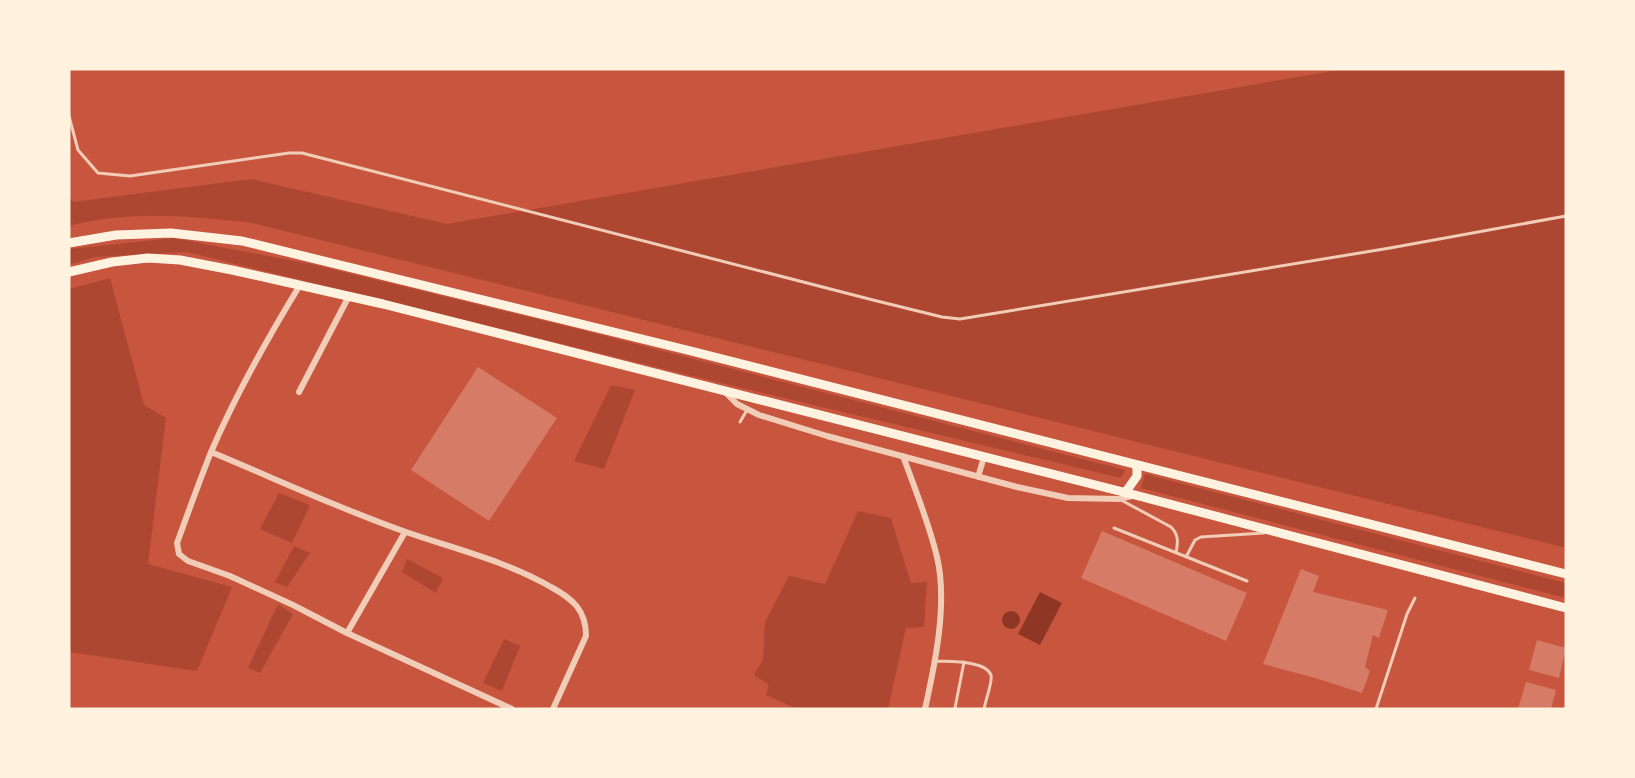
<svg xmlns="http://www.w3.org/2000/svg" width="1635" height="778" font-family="Manrope,sans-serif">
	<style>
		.green { fill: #ae4732 }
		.water { fill: #8f3625 }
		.building { fill: #d67c66 }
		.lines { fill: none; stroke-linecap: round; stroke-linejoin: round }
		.service { stroke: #f1ccb7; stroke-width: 3 }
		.minor { stroke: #f1ccb7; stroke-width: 6 }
		.secondary { stroke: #fff3e0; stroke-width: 9 }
	</style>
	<rect width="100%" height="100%" fill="#c8553d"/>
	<path class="green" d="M1344,69H1566V548L252,223C191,216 129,210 69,226V197L73,202L251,179L447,224Z
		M174,238L315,265L582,330L1125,470L1121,478L721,383L187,252L95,257L69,265V249Z
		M110,278L144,405L166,418L148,564L232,587L197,671L69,652V289Z
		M611,385L635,390L604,469L574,461Z
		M1145,474L1566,583V598L1141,488Z
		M279,493L310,505L292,543L260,529Z
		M858,511L891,518L911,583L927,582L924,627L906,628L888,709H797L766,695L769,685L754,675L763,659L765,622L789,576L825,584Z
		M294,546L310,553L287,587L275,582Z
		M407,559L443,578L436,593L402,572Z
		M278,604L293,614L260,673L248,668Z
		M504,639L520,646L502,691L483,683Z"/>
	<path class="water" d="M1040,592L1062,603L1040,645L1018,634Z
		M1002 620a9 9 0 1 1 18 0a9 9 0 1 1-18 0Z"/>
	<path class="building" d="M478,367L557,418L489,521L411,470Z
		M1102,531L1247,593L1226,641L1081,578Z
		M1301,569L1319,576L1313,592L1388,610L1379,638L1373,635L1365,667L1370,671L1362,693L1315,678L1263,664Z
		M1537,640L1566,648L1559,678L1529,670Z
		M1526,682L1556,690L1551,709H1518Z"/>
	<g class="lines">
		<path class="service" d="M69,116L78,150L98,173L130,176L289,153H302L873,300L942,317L960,319L1390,248L1566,216
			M740,422L747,410
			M1121,500L1171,527C1179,535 1178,542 1176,553
			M1114,528L1247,581
			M1186,557L1195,540L1201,537L1264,533
			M935,661C948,662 986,660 991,675C993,681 985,702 984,709
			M955,708L964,662
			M1376,709L1407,614L1415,598"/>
		<path class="minor" d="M300,285C267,339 236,394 211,452C199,482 188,513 177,543L179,554L188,561L230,576L293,605L347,633L512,709
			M724,391L737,404L759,415L827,436L1017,487L1068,498L1119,499L1132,496
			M299,392L349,296
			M211,452C276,479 340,509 406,532C455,549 506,561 551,587C573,599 586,610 586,636L553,709
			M903,456C915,489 929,523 937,557C948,603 935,664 925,709
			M978,477L984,457
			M347,633L405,532"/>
		<path class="secondary" d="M69,243L116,235L171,233L242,241L691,351L1566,574
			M69,272L112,262L148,258L180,260L232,270L383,304L1135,495L1566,608
			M1125,493L1137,476V466"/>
	</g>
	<rect width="1635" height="778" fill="none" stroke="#fff3e0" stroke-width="141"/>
</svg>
